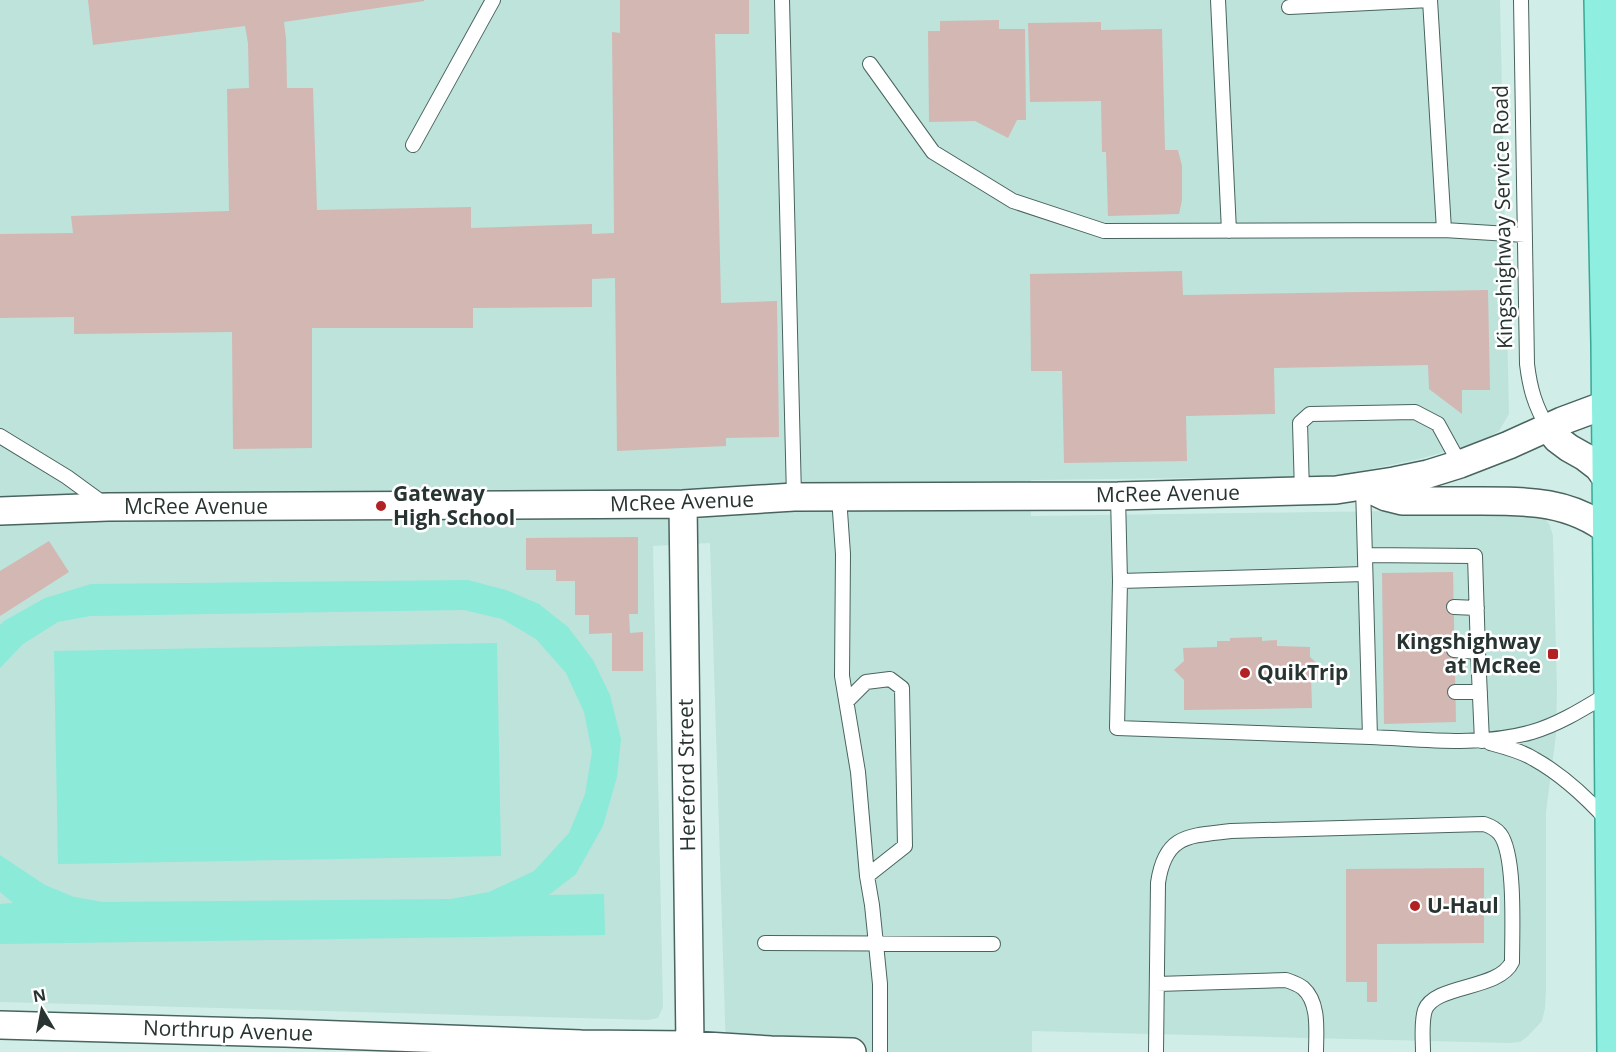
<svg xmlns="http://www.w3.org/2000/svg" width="1616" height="1052" font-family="'Open Sans',sans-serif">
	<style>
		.built { fill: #bde3db }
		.green { fill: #8cead8 }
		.building { fill: #d3b7b3 }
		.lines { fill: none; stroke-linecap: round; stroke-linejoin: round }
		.lane-casing { stroke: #49645e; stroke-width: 16 }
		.street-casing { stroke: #49645e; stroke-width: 30 }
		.primary-casing { stroke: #3aa796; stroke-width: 36 }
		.lane { stroke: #fff; stroke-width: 14 }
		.street { stroke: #fff; stroke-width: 27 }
		.primary { stroke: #8eefe0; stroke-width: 33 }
		.poi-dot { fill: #b22123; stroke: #fff; stroke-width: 2 }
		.labels { text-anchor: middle; stroke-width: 5; stroke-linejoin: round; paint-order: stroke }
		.street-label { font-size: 21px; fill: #283431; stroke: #fff }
		.poi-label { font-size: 21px; font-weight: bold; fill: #283431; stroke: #fff; text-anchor: start }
	</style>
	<rect width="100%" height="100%" fill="#d0eee7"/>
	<path class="built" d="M0,0H1500L1509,414L1499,431L1487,438L1465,446L1419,459L1346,474L1276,477L1031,480V516L1527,509L1544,516L1550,526L1553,536L1557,690L1556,735L1546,812V990L1545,1008L1542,1021L1528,1036L1520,1042L1508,1043L1032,1031V1052H726L710,543L653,546L663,1007L658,1018L648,1020L0,1002Z"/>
	<path class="green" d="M468,580L506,590L539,604L568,627L593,660L610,695L621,739L617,777L603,826L576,874L549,895L604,894L605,935L0,944V904L13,903L0,892V855L45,885L74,897L103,902L451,899L489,892L534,871L569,833L585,794L592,752L584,712L566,673L536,639L502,619L464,610L90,616L58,622L23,644L0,668V625L4,621L45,598L91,584Z
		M497,643L501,856L58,864L54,651Z"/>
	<path class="building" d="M88,0H424V1L284,22L286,39L287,88H313L317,210L471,207V228L592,224V234L614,233L612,32L620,33V0H749V34H715L721,303L777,301L779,437L726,438V446L617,451L615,278L592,279V307L473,308V328H312V448L233,449L232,332L74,334V317L0,318V234L73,233L71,216L229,211L227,89L249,88L248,43L245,26L93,45Z
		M999,20V29H1025L1026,120H1017L1008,138L975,121L929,122L928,31H940V21Z
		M1101,22V30L1162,29L1165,150H1178L1182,166V200L1179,214L1108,216L1106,152H1102L1101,101L1030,102L1028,23Z
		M1182,271L1183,295L1488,290L1490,390H1462V414L1429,389L1428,365L1274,368L1275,414L1186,416L1187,461L1064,463L1062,371H1031L1030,274Z
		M638,537V614H629L630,633L643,632V671H612V633L589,634V615H575V581H556V570H526V538Z
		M49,541L69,572L0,616V571Z
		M1453,572L1456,722L1384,724L1382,573Z
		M1262,637V641L1277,640V646L1310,647V657L1321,667L1311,676L1312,708L1184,710V680L1174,670L1184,661L1183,648L1217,647V641H1230V638Z
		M1484,868V943L1377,944V1002H1367V982H1346V869Z"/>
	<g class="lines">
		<g class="lane-casing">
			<path id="lane" d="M782,0L794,497
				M1218,0L1229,231
				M1521,0L1527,364C1530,389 1535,406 1548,428
				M1289,7L1430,0L1444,230
				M870,64L933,152L1013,201L1104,231L1444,230L1525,235
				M413,145L493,0
				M0,436L67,477L104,504
				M1363,486L1370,737C1423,739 1480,747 1532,732C1560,724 1586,707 1611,692
				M1302,492L1300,423L1310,414L1415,412L1438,424L1460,464
				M1118,496L1120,581L1117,728L1370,737
				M839,497L843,554L842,676L858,772L867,876L872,905L876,944L880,984V1052
				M1365,555L1475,556L1478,652L1482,741
				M1120,581L1365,574
				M1454,607L1477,608
				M1454,650L1478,652
				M1455,692H1480
				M847,701L866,682L890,679L902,688L905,846L867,876
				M1490,743C1505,747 1521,751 1534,759C1561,774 1586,797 1607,820
				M765,943L993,944
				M1157,984L1286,980C1292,982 1298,984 1303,988C1320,1003 1316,1032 1316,1052
				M1156,1052L1158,883C1165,834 1189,836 1231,831L1484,824C1490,826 1496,829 1500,834C1516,855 1512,933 1512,962C1499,990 1435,984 1425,1010C1421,1022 1423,1039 1423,1052"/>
		</g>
		<g class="street-casing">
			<path id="street" d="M1548,428L1557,439L1569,448L1585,457L1598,467L1609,482
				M1363,486L1386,497L1402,501C1428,501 1455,501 1481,501C1529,501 1570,501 1610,532
				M683,504L690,1045
				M0,511L108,507L683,504L794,497L1118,496L1336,490L1394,481L1428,474L1460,464L1509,445L1562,421L1597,408L1609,406
				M0,1025L285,1033L581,1044L690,1045L771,1050L852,1052"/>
		</g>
		<g class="primary-casing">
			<path id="primary" d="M1601,0L1608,343L1614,1052"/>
		</g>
		<use href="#lane" class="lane"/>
		<use href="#street" class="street"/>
		<use href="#primary" class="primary"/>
	</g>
	<g class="poi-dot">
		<circle cx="381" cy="506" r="6"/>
		<rect x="1547" y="648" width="12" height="12" rx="3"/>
		<circle cx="1245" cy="673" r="6"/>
		<circle cx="1415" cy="906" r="6"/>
	</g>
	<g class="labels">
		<g class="street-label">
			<text transform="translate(1503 217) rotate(-91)" y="7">Kingshighway Service Road</text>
			<text transform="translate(1168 494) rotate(-1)" y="7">McRee Avenue</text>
			<text transform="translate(682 502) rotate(-2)" y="7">McRee Avenue</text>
			<text x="196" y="514">McRee Avenue</text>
			<text transform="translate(687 775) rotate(-91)" y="7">Hereford Street</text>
			<text transform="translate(228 1031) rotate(2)" y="7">Northrup Avenue</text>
		</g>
		<g class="poi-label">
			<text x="393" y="501">Gateway<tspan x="393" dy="24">High School</tspan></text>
			<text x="1541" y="649" text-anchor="end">Kingshighway<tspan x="1541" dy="24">at McRee</tspan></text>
			<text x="1257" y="680">QuikTrip</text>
			<text x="1427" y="913">U-Haul</text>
		</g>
	</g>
	<g transform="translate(42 1010) rotate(350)" stroke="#ffffff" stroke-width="4.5" paint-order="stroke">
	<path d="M0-4.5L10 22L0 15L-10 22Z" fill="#283431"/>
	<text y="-9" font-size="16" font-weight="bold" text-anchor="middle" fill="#283431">N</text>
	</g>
</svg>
